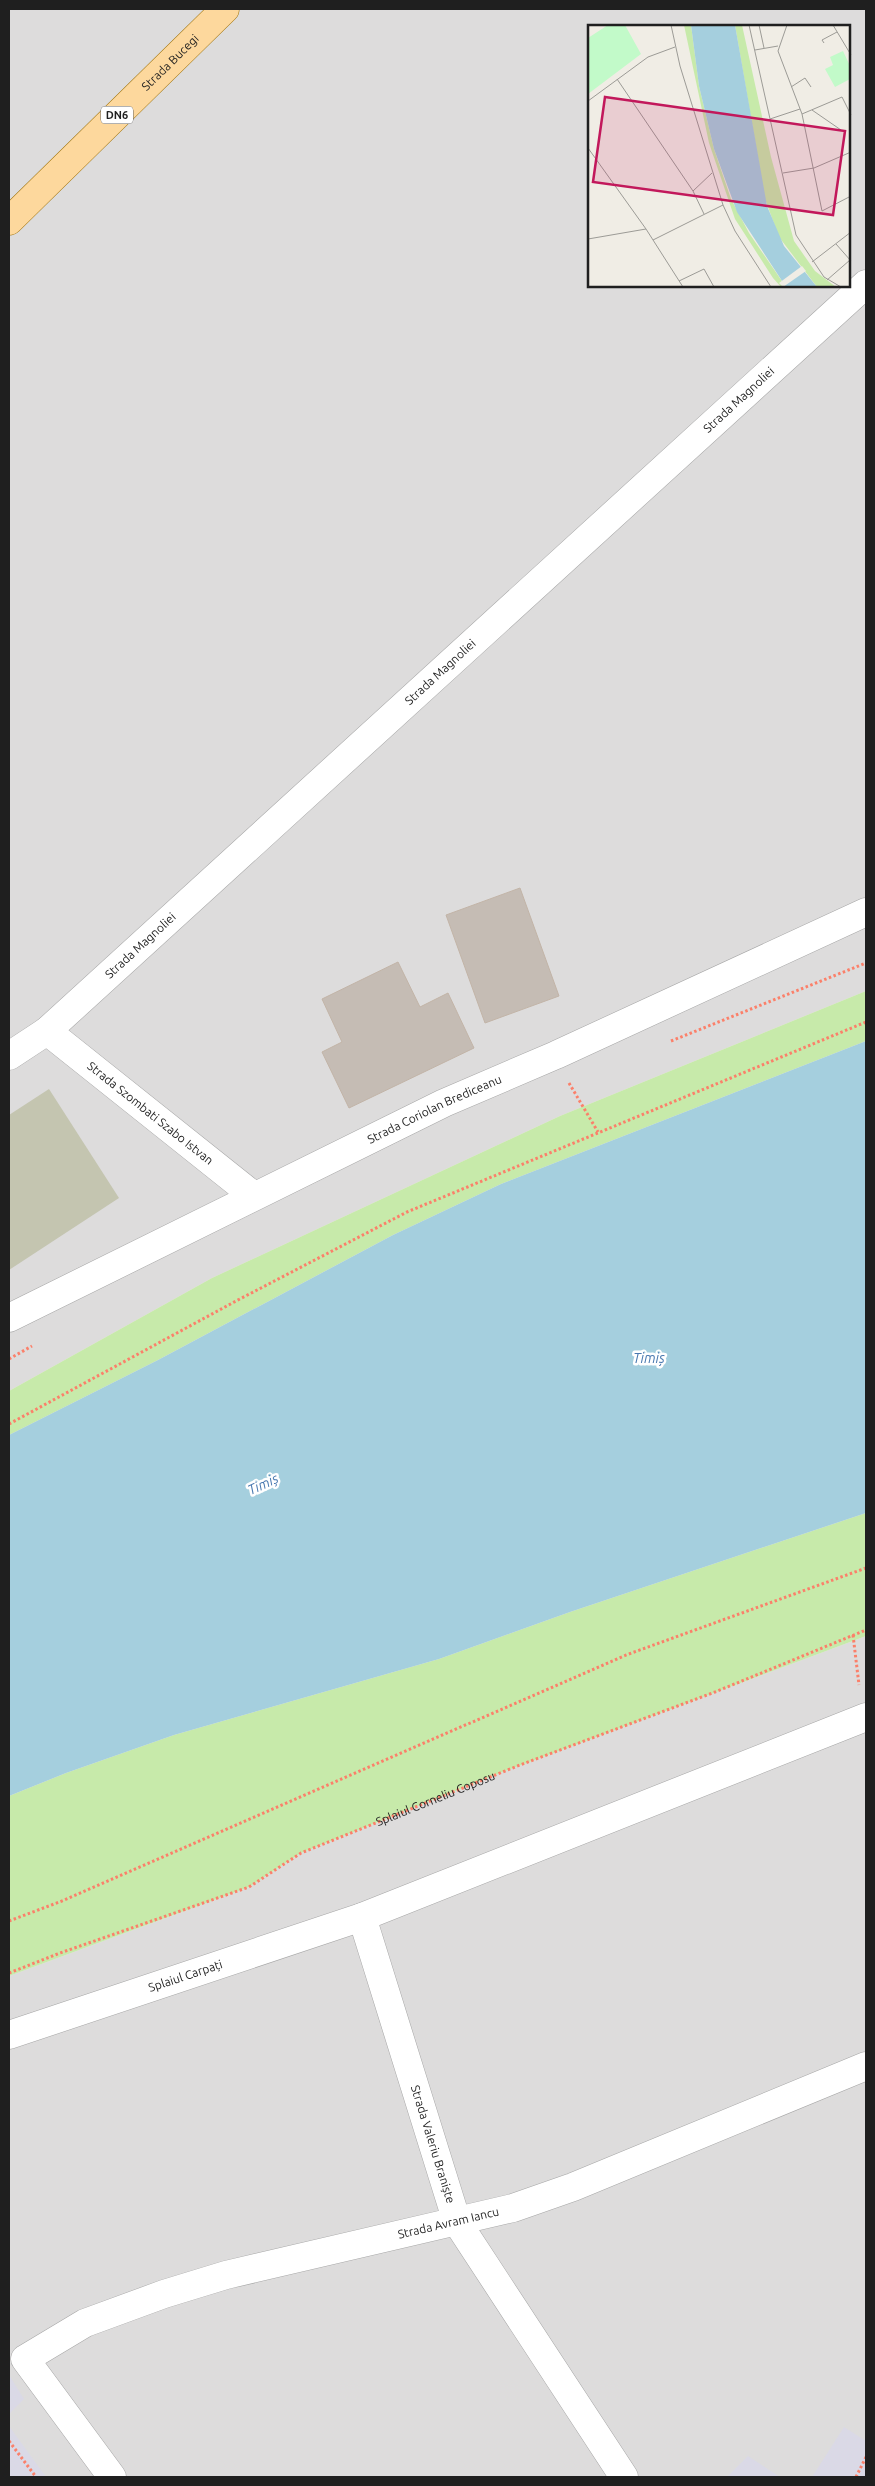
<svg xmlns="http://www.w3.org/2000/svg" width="875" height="2486" font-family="Ubuntu,sans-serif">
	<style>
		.residential { fill: #dddcdc; fill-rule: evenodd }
		.construction { fill: #c4c5b0 }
		.grass { fill: #c7eaaa }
		.plaza { fill: #dad9e6 }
		.water { fill: #a5cfde }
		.building { fill: #c5bcb4; stroke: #c2b4a7 }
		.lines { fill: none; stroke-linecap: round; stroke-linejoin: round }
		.street-casing { stroke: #a6a6a6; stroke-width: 29 }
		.primary-casing { stroke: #9a6d00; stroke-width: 29 }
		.path { stroke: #fb806a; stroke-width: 3; stroke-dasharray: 2.5 2.5; stroke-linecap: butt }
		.street { stroke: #fff; stroke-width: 28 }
		.primary { stroke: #fdd89d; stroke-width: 28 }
		.labels { text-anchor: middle; stroke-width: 5; stroke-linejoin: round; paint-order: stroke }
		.shield { fill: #fff; stroke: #626262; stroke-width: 1 }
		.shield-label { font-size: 11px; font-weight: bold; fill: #1f1f1f }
		.street-label { font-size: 12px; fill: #1f1f1f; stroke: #fff }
		.water-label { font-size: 14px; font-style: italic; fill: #4a79b0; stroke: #fff }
		.inset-road { fill: none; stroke: #9c9b96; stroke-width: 1 }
		.view { fill: #c2185b; fill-opacity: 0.15; stroke: #c2185b; stroke-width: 2.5 }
		.inset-edge { fill: none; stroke: #1f1f1f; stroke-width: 2.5 }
	</style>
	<rect width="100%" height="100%" fill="#f0ede5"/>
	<path class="residential" d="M9,9H866V991L560,1116L212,1278L9,1391ZM589,26H849V286H589Z
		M866,1636V2477H9V1976L249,1887L301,1853L505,1771Z"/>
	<path class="construction" d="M49,1089L119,1198L9,1270V1115Z"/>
	<path class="grass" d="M866,991V1041L501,1184L393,1235L158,1360L9,1435V1391L212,1278L560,1116Z
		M866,1513V1636L505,1771L301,1853L249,1887L9,1976V1796L66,1773L174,1735L439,1659L570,1612Z"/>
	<path class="plaza" d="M9,2375L24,2399L9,2414Z
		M9,2426L46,2477H9Z
		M844,2427L866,2441V2477H812Z
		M748,2456L780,2477H727Z"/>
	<path class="water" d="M866,1041V1513L570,1612L439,1659L174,1735L66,1773L9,1796V1435L158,1360L393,1235L501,1184Z"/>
	<path class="building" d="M520,888L559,996L485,1023L446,915Z
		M398,962L420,1007L448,993L474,1048L349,1108L322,1052L342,1042L322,999Z"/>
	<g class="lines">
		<g class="street-casing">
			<g id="street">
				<path id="s2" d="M47,1031L254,1196"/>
				<path id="s3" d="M9,1056L47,1031L866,284"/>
				<path id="s4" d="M9,1318L444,1103L556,1055L866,912"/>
				<path id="s5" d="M362,1917L457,2222L624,2477"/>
				<path id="s6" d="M9,2035L362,1917L866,1717"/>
				<path id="s7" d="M112,2477L25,2359L85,2323L164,2294L226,2275L513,2208L573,2187L866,2066"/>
			</g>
		</g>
		<g class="primary-casing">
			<g id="primary">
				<path id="s8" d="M9,221L225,9"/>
			</g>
		</g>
		<g class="path">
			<path d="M671,1041L866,963"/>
			<path d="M569,1083L598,1132"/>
			<path d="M9,1359L32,1346"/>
			<path d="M9,1424L236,1301L407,1212L866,1022"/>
			<path d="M853,1635L859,1685"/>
			<path d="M9,1921L62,1901L626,1655L866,1568"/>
			<path id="s1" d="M9,1973L60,1953L249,1887L301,1853L520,1765L715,1692L866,1630"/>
			<path d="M9,2441L36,2477"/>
			<path d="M856,2477L866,2457"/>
		</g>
		<use href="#street" class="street"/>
		<use href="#primary" class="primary"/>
	</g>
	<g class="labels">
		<rect class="shield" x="101" y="106.5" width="32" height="17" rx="4"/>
		<g class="shield-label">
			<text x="117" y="119">DN6</text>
		</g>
		<g class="street-label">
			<text dy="4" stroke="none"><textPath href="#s8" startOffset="226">Strada Bucegi</textPath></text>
			<text dy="4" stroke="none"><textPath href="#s3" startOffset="982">Strada Magnoliei</textPath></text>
			<text dy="4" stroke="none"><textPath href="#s3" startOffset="578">Strada Magnoliei</textPath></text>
			<text dy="4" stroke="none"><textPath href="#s3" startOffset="172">Strada Magnoliei</textPath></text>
			<text dy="4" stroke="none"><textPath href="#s4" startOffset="474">Strada Coriolan Brediceanu</textPath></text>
			<text dy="4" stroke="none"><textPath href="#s2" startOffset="132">Strada Szombati Szabo Istvan</textPath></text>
			<text dy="4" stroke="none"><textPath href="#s1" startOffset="462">Splaiul Corneliu Coposu</textPath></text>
			<text dy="4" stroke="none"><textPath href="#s6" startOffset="186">Splaiul Carpați</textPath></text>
			<text dy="4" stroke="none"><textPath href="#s5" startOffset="238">Strada Valeriu Braniște</textPath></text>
			<text dy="4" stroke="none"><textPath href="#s7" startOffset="594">Strada Avram Iancu</textPath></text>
		</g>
		<g class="water-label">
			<text x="649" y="1363">Timiș</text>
			<text transform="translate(263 1484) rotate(-25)" y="5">Timiș</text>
		</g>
	</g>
	<g transform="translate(588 25)">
		<rect width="262" height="262" fill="#f0ede5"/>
		<path d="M96,0H103L111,61L126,124L143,174L161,208L198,262H193L185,253L147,194L121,118ZM147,0H154L183,132L206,216L227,246L248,262H229L191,212L177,174Z" fill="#c7eaaa"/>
		<path d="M20,0H37L53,29L0,69V13ZM255,26L262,41V54L247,62L237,44L245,40L242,32Z" fill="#c2fac9"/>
		<path d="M103,0H147L179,181L196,221L229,262H198L149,187L126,124L111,61Z" fill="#a5cfde"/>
		<path d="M214,241L218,246L195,262L191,258Z" fill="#f0ede5"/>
		<path class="inset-road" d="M83,0L92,41L135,180L147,206L183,262M161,0L208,210L236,252L253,262M171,0L176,23M199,0L190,26L214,89L234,186L263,171M245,0L263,30M236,18L234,15L249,7M167,25L190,21M29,54L105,166L116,189M203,62L217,53L223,62M0,76L60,32L87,22M224,85L253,105M214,89L254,72L263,90M182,94L212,84M0,123L58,204L95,262M195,148L226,143L263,127M105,166L124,148M0,214L58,204M65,215L135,180M248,219L263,236M224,237L263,207M239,255L262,235M91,256L116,244L126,262"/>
		<path class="view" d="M17,72L257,106L245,190L5,157Z"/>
		<rect width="262" height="262" class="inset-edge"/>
	</g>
	<rect width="875" height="2486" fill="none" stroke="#1f1f1f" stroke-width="20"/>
</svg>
